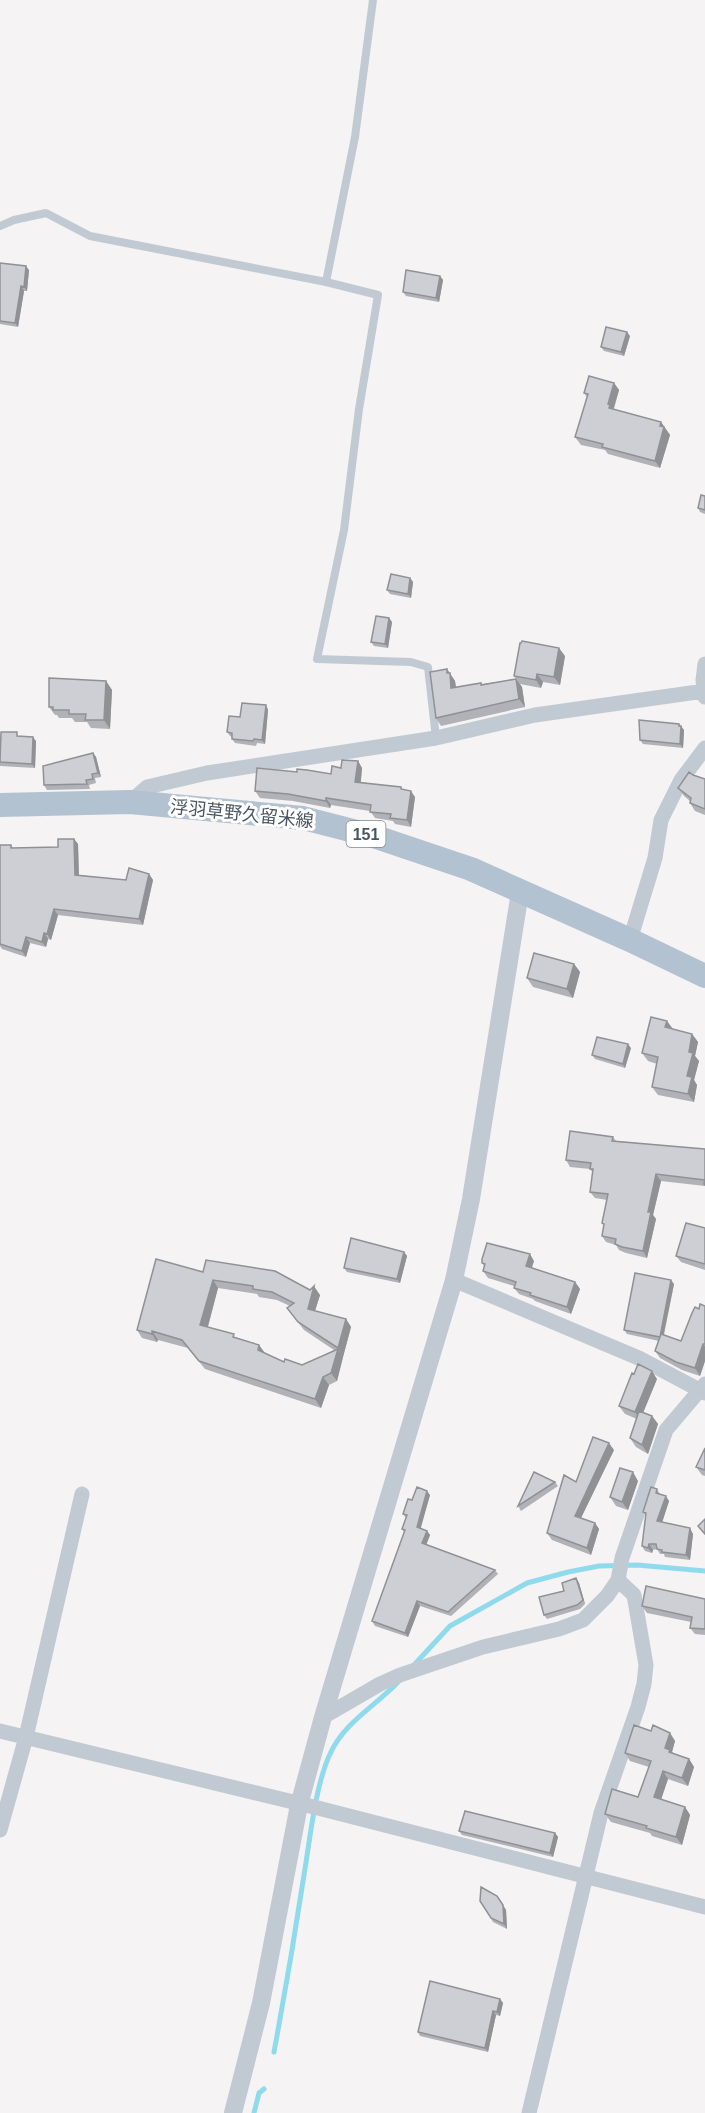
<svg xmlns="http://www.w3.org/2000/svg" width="705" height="2113" font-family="Arial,'Noto Sans JP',sans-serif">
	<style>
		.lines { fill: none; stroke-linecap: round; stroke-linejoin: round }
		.stream { stroke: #90daee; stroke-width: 5 }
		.service { stroke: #c1cad2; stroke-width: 8 }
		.minor { stroke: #c1cad2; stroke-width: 15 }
		.tertiary { stroke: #c1cad2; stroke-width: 18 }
		.primary { stroke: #b3c2d1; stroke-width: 24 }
		.wall { fill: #b0b2b7; fill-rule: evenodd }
		.shaded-wall { fill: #909195 }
		.building { fill: #cdcfd5; stroke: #909195; stroke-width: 1.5 }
		.labels { text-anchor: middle; stroke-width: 6; stroke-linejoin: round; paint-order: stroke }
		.shield { fill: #fff; stroke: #808990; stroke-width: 1.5 }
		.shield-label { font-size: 16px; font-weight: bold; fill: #4a5661 }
		.street-label { font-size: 18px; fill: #4a5661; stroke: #fff }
	</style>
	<rect width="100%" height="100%" fill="#f5f3f3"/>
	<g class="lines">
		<path class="stream" d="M413,1666L450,1626L527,1583L568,1572L599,1566L637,1565L705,1571
			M274,2052C285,1993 295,1934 304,1875C310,1840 315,1786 330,1754C344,1722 376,1706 399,1681
			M254,2113L259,2093L264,2089"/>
		<path class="service" d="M0,226L14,220L46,213L90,236L326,282L378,295L359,409L344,530L317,659L411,662L428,667L436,738
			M326,282L355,137L373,0"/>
		<path class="minor" d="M705,664L703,680L705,697
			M130,802L147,787L207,773L436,738L535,715L705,691
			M630,940L655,858L661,820L681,780L705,748
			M454,1280L641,1359L705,1393
			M323,1717L380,1684L400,1675L483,1647L559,1629L583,1620L607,1596L618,1580L622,1558L666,1430L705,1384
			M0,1731L314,1807L705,1907
			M0,1830L26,1737L82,1494
			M529,2113L601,1813L638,1707L644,1684L646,1665L634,1595L618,1580"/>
		<path class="tertiary" d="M233,2113L261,2003L299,1805L323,1717L454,1280L471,1199L520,892"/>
		<path class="primary" d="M0,805L130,802L303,818L373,836L471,869L630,940L705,976"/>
	</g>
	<path class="wall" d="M0,263L29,270L27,291H24L18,327L0,324Z
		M440,276L443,280L439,302L406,296L403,292Z
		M630,336L624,356L604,351L601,347Z
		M614,383L619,390L614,409L661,422L670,435L660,468L608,454L605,450L581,445L575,437L587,397L584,393Z
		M705,496V514L700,512L698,508Z
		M410,578L413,582L411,598L390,594L387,590Z
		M389,618L392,622L388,648L374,646L371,642Z
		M565,656L560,685L543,682L541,688L520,684L522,687L525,707L441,726L436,718L447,669L455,681L456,687L481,683L482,684L516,679L514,676Z
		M106,681L112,690L110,729L91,728L87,722H75L72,718H59L57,715H55L49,707Z
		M266,705L268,710L265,744L257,743L256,746L235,743L232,739V737L230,736L227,732L240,717Z
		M680,726H681L684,730L683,748L643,744L640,740Z
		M19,736L36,741L35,768L0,766V744Z
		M93,753L96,757L101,777L95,778L96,783L89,785L90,789L47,790L44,785Z
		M358,761L362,768L361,782L402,789L415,797L411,827L395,824L393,821L375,818L370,811L331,805L330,808L293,801L260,798L255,791L331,774L341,768Z
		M693,775L705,779V815L695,811L690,803V801L684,796L678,788Z
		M74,839L78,844L79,875L126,880L149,874L153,880L143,925L58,915L51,940L48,939L46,947L30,943L26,957L2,949L0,946V845H11L13,848L58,847Z
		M574,964L580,972L573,998L533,987L527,978Z
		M673,1029L692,1034L698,1042L695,1056L699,1061L694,1080L697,1085L694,1102L658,1095L652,1087L657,1064L648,1061L642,1053Z
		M631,1048L625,1068L595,1059L592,1055Z
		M613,1137L616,1141L705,1149V1186L661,1181L653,1215L656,1219L647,1258L626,1253L619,1250L616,1245L606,1242L602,1236L604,1226L602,1223L607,1200L595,1198L590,1192L593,1173L590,1169L570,1167L566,1160Z
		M705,1228V1270L681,1262L676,1256Z
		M404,1252L407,1256L400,1283L347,1272L344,1268Z
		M534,1261L532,1268L575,1282L580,1289L571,1314L535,1301L533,1299L519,1294L514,1288V1286L488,1278L483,1271L484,1266L482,1263Z
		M203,1272L320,1295L315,1311L346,1319L351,1327L343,1357V1356V1357L337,1381L329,1385L321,1408L205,1369L188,1348L158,1340L157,1342L142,1338L137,1330ZM218,1288L257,1294L259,1297L277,1300L290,1306L287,1308L304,1330L334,1350L302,1365L284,1362L264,1353L259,1345L237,1338L208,1327Z
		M674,1284L664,1335L681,1341L699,1309L705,1306V1361L700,1376L682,1370L660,1358L655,1351L659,1341L627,1334L624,1330Z
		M657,1379L643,1413L652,1416L658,1424L648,1454L636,1447L630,1438L637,1419L625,1414L619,1406Z
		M705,1448V1476L702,1475L696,1467Z
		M614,1450L581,1518L595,1523L599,1529L591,1555L552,1540L547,1533L576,1482Z
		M638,1481L628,1510L616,1506L610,1497Z
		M555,1482L558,1486L521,1511L518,1506Z
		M657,1489L660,1494L669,1501L662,1522L693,1534L690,1560L665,1557L664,1554H660L657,1549L653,1550L652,1553L645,1551L642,1546L646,1516L643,1512Z
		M430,1495L420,1528L427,1531L430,1535L426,1545L495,1570L498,1574L451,1616L420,1606L408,1637L375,1626L372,1621L404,1532L402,1529L406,1518L403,1514L412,1500Z
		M576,1578L579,1583L585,1604L580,1609L547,1619L544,1615Z
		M705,1599V1635L695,1634L690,1628L691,1622L647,1613L642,1606Z
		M651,1731L670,1733L675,1741L672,1752L673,1753L689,1759L694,1767L688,1786L668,1779L661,1800L685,1807L690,1815L682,1845L652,1836L650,1833L611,1822L605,1814L638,1797L649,1767L630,1761L625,1753Z
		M459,1831L555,1833L558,1837L553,1857L462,1835Z
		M497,1896L506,1910L507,1929L493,1922L480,1901Z
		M500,1999L503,2003L500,2016L496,2015L488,2052L420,2036L418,2032Z"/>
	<path class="shaded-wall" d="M26,266L29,270L27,291L24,287Z
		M440,276L443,280L439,302L436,298Z
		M21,286L24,291L18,327L15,323Z
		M627,332L630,336L624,356L621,352Z
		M614,383L619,390L613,410L615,415L608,404Z
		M661,422L670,435L660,468L655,461Z
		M410,578L413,582L411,598L408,594Z
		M389,618L392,622L388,648L385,644Z
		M559,648L565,656L560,685L554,677Z
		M447,669L455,681L457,696L451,688Z
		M537,674L543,682L541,688L536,680Z
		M516,679L522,687L525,707L519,699Z
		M106,681L112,690L110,729L104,720Z
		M266,705L268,710L265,744L262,740Z
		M679,724L684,730L683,748L680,744Z
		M33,737L36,741L35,768L32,764Z
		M93,753L96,757L101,777L98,773Z
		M358,761L362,768L360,788L355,782Z
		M411,791L415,797L411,827L407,820Z
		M326,798L331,805L330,808L326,801Z
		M74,839L78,844L79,881L75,875Z
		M149,874L153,880L143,925L139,919Z
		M54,909L58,915L51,940L47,934Z
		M44,933L48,939L46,947L42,942Z
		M26,937L30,943L26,957L22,951Z
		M574,964L580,972L573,998L567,989Z
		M667,1021L673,1029L665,1027Z
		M692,1034L698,1042L695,1056L699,1061L694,1080L697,1085L694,1102L688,1094L687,1076L689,1052Z
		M628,1044L631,1048L625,1068L623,1064Z
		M656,1174L661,1181L653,1215L656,1219L647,1258L643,1251L648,1212Z
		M404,1252L407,1256L400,1283L397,1279Z
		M530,1254L534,1261L530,1272L526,1266Z
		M213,1280L218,1288L206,1333L200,1325Z
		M671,1280L674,1284L662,1342L660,1337Z
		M575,1282L580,1289L571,1314L567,1307Z
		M314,1286L320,1295L313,1317L308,1309Z
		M346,1319L351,1327L343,1357L338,1348Z
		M152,1331L158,1340L157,1342L152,1334Z
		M703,1344L705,1346V1361L700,1376L695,1368Z
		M259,1345L265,1353L258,1350Z
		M338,1349L343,1357L337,1381L331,1373Z
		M652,1371L657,1379L640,1420L635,1412Z
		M323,1377L329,1385L321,1408L315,1399Z
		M652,1416L658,1424L648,1454L642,1445Z
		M609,1443L614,1450L579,1522L575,1516Z
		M633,1472L638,1481L628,1510L622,1502Z
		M427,1491L430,1495L420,1531L417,1527Z
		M666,1496L669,1501L661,1526L657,1521Z
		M595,1523L599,1529L591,1555L587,1548Z
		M690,1528L693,1534L690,1560L686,1555Z
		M427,1531L430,1535L425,1548L422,1543Z
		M649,1544L653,1550L652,1553L648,1548Z
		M576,1578L579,1583L585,1604L583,1600Z
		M417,1601L420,1606L408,1637L405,1633Z
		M670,1733L675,1741L672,1752L676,1757L665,1748Z
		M689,1759L694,1767L688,1786L682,1778Z
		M663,1771L668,1779L659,1805L654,1797Z
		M685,1807L690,1815L682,1845L676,1837Z
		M555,1833L558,1837L553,1857L550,1853Z
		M503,1905L506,1910L507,1929L504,1924Z
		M500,1999L503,2003L500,2016L497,2012Z
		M493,2011L496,2015L488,2052L485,2048Z"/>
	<path class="building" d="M0,263L26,266L24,287L21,286L15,323L0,321Z
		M406,270L440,276L436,298L403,292Z
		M606,327L627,332L621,352L601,347Z
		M589,376L614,383L608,404L610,405L609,408L661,422L660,426L664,427L655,461L602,447L603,444L575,437L588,394L584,393Z
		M701,495L705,496V510L698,508Z
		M391,574L410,578L408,594L387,590Z
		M376,616L389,618L385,644L371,642Z
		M522,641L559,648L554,677L537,674L536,680L514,676L520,643H521Z
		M447,669V673H450L451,688L481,683V685L516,679L519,699L436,718L430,672Z
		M49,678L106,681L104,720H85L86,714H69V710H53V707H49Z
		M242,703L266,705L262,740L254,739L253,741L232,739V733L227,732L229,716L240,717Z
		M639,720L679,724V726H681L680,744L640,740Z
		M1,732H17V736L33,737L32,764L0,762Z
		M93,753L98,773L92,774L93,779L86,780L87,784L44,785L43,766Z
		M342,760L358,761L355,782L401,787V789L411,791L407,820L390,818L391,814L370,812L371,805L326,798V801L288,794L255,791L257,768L297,772V769L307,770L331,774L332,766L341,768Z
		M689,772L693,775L705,779V809L690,803L691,798L678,788Z
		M58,839H74L75,875L126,880L129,868L149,874L139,919L54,909L47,934L44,933L42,942L26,937L22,951L0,944V845H11V848L58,847Z
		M534,953L574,964L567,989L527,978Z
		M651,1017L667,1021L665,1027L692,1034L689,1052L693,1053L687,1076L692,1077L688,1094L652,1087L658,1057L642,1053Z
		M597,1037L628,1044L623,1064L592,1055Z
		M570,1131L613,1137L612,1141L705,1149V1185L704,1184L705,1180L656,1174L648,1212H651L643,1251L622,1247L615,1244L616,1239L602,1236L604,1224L602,1223L608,1194L590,1192L593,1169H590L591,1163L566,1160Z
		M686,1223L705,1228V1264L676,1256Z
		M351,1238L404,1252L397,1279L344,1268Z
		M487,1243L530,1254L526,1266L575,1282L567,1307L530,1295L531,1293L514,1288L516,1282L483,1271L485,1264L482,1263V1259Z
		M156,1259L203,1272L206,1260L275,1271L310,1290L314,1286L308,1309L346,1319L338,1348L298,1322L287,1308L294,1303L272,1292L253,1289V1286L213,1280L200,1325L234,1334L233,1337L259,1345L258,1350L284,1362L285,1359L302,1365L338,1349L331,1373L323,1377L315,1399L199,1361L182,1340L152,1331V1334L137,1330Z
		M635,1273L671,1280L660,1337L624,1330Z
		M700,1304L705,1306V1344H703L695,1368L676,1362L655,1351L661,1334L681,1341L692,1313L695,1307L699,1309Z
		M638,1364L652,1371L635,1412L619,1406L632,1373L634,1374Z
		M639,1411L652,1416L642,1445L630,1438Z
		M593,1437L609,1443L575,1516L595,1523L587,1548L547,1533L564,1475L576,1482Z
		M705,1448V1470L696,1467Z
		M620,1468L633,1472L622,1502L610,1497Z
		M534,1472L555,1482L518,1506Z
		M417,1487L427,1491L417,1527L427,1531L422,1543L495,1570L448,1612L417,1601L405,1633L372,1621L405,1530L402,1529L407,1515L403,1514L408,1499L412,1500Z
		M651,1487L657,1489L656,1493L666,1496L657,1521L690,1528L686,1555L662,1552V1550L657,1549L656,1544H649L648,1548L642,1546L646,1513L643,1512Z
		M705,1519V1534L698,1526Z
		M576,1578L583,1600L577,1605L544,1615L539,1597L564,1591L562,1583Z
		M646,1586L705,1599V1629L690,1628L692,1617L642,1606Z
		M634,1725L651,1731L653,1725L670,1733L665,1748L670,1750L669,1752L689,1759L682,1778L663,1771L654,1797L685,1807L676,1837L646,1828L647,1826L605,1814L612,1789L638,1797L651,1761L625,1753Z
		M465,1811L555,1833L550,1853L459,1831Z
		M481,1887L497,1896L503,1905L504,1924L491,1918L480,1901Z
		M430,1981L500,1999L497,2012L493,2011L485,2048L418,2032Z"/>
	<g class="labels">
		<rect class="shield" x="346.5" y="821" width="39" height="26" rx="4.5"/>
		<g class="shield-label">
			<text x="366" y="840">151</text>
		</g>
		<g class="street-label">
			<text transform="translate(242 814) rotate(6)" y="6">浮羽草野久留米線</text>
		</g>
	</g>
</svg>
